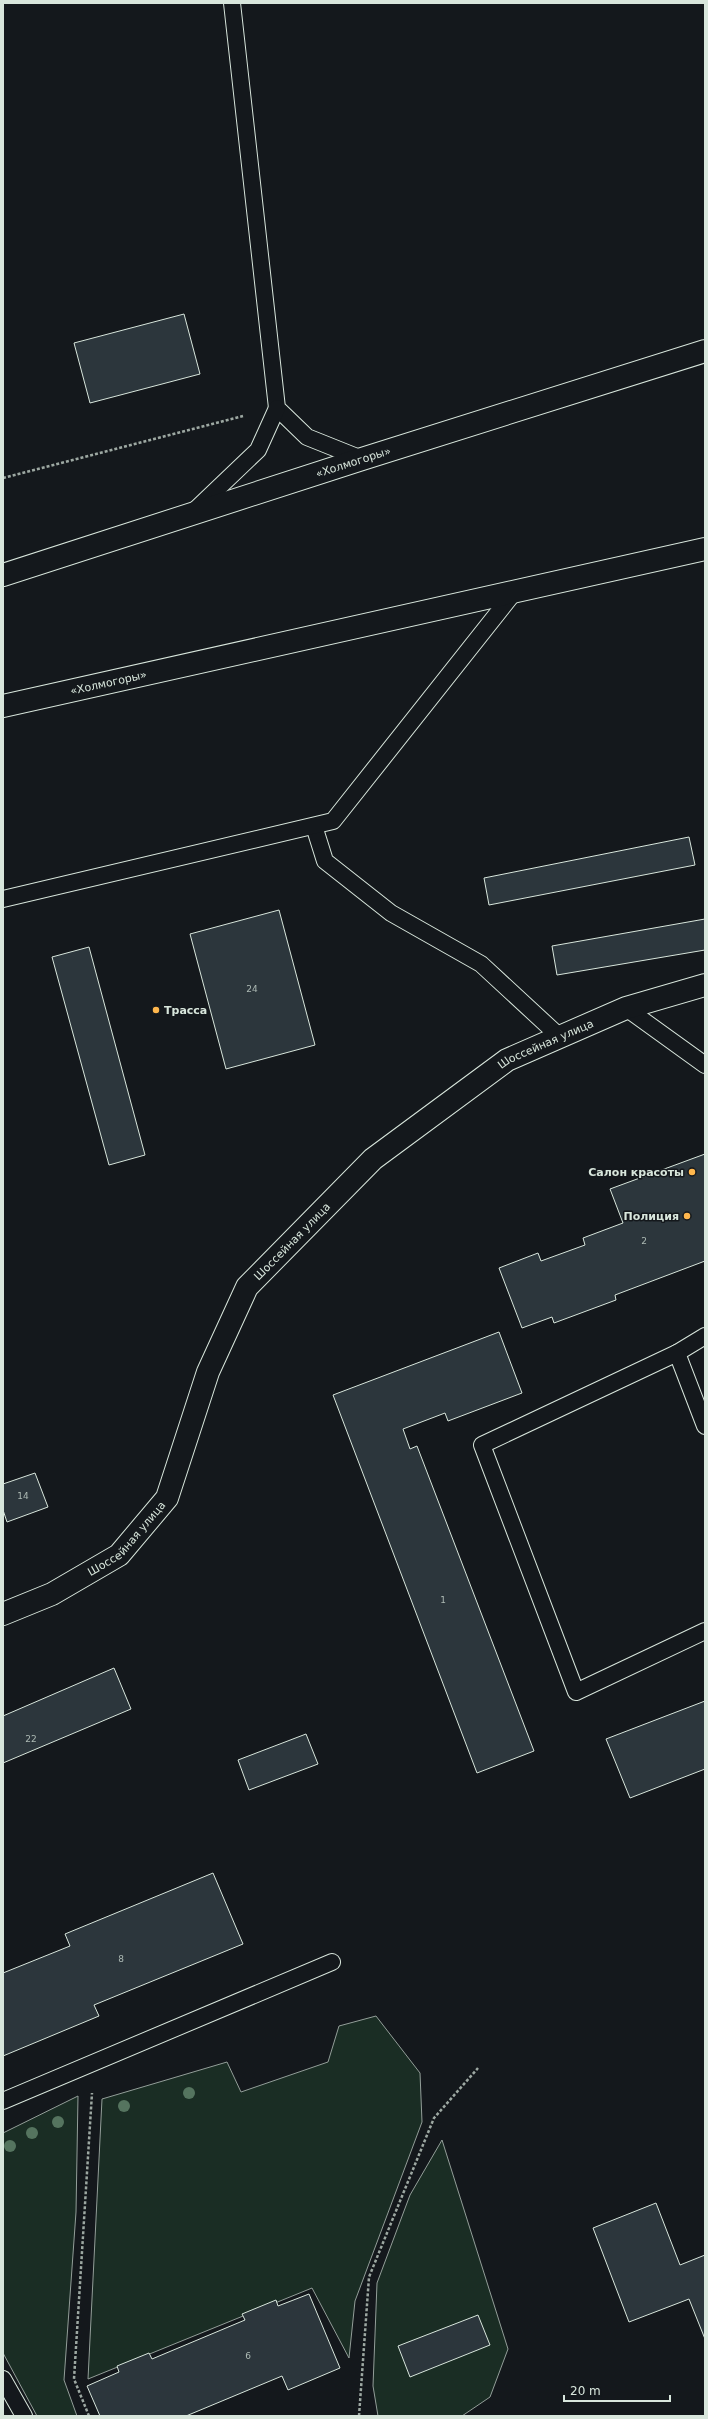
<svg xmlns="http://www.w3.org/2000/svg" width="708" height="2419" viewBox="0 0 708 2419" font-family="'DejaVu Sans',sans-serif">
	<rect width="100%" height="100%" fill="#14181c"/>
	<g fill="#1a2d24" stroke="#939e99">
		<polygon points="376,2016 420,2073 422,2122 355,2301 349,2358 312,2288 88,2379 102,2099 227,2062 241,2092 328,2062 339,2026"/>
		<polygon points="78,2096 76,2212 64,2380 77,2416 37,2416 3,2353 3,2133"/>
		<polygon points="442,2140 508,2349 490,2397 462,2416 378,2416 373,2386 377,2283 410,2195"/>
	</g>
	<g fill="#2c363c" stroke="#d8e6dc">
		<polygon points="184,314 200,374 90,403 74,343"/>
		<polygon points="689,837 695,865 489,905 484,878"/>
		<polygon points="279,910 315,1045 226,1069 190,934"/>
		<polygon points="705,919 705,950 557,975 552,946"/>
		<polygon points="89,947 145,1155 109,1165 52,957"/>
		<polygon points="705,1154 705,1261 615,1295 616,1300 554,1323 552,1317 522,1328 499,1268 538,1253 541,1261 585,1245 583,1238 623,1223 610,1189"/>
		<polygon points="499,1332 522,1393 448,1421 445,1413 403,1429 410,1449 417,1446 534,1751 477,1773 333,1395"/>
		<polygon points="35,1473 48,1507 7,1522 3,1510 3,1484"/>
		<polygon points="114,1668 131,1709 3,1763 3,1716"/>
		<polygon points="705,1701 705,1769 630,1798 606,1739"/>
		<polygon points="306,1734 318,1764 249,1790 238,1760"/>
		<polygon points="213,1873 243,1944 94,2005 99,2016 3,2056 3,1973 70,1946 65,1934"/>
		<polygon points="656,2203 680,2265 705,2255 705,2339 689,2299 629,2322 593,2228"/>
		<polygon points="309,2294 340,2368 288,2390 282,2376 186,2416 100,2416 87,2386 119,2372 117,2366 149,2353 152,2359 245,2320 242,2314 276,2300 278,2306"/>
		<polygon points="478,2315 490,2345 410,2377 398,2346"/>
	</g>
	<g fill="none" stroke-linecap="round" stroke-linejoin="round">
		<g stroke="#d8e6dc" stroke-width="18">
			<g id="service">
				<polyline points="232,3 277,408 307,437 362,459"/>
				<polyline points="193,512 258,450 277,408"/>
				<polyline points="314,826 325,861 391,913 481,964 560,1037"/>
				<polyline points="3,899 333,821 516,590"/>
				<polyline points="626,1008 705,1065"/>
				<polyline points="677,1353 705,1336"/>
				<polyline points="705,1426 677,1353 482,1445 576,1692 705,1631"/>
				<polyline points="3,2101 332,1962"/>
				<polyline points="3,2379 24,2416"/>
			</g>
		</g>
		<g stroke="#d8e6dc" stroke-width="24">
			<g id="minor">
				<path id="s1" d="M3,1614l49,-20 67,-39 48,-57 41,-126 39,-85 126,-128 134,-99 119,-52 79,-23"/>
			</g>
		</g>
		<g stroke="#d8e6dc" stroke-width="24">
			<g id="trunk">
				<path id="s2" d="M3,575l359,-116 343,-108"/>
				<path id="s3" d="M3,706l702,-157"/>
			</g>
		</g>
		<g stroke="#9da8a2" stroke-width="2.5" stroke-dasharray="3 2" stroke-linecap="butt">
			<polyline points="3,478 243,416"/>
			<polyline points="89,2416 74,2379 92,2093"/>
			<polyline points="359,2416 369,2277 434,2118 478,2068"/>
		</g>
		<use href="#service" stroke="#14181c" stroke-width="16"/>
		<use href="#minor" stroke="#14181c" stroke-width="22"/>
		<use href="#trunk" stroke="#14181c" stroke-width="22"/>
	</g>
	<g fill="#55745f">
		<circle cx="189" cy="2093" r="6"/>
		<circle cx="124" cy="2106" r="6"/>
		<circle cx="58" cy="2122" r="6"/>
		<circle cx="32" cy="2133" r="6"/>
		<circle cx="10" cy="2146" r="6"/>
	</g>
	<g fill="#ffb74d" stroke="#14181c" stroke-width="1.5">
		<circle cx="156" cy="1010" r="4"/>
		<circle cx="692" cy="1172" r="4"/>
		<circle cx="687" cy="1216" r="4"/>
	</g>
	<g text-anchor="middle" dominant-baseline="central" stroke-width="3" stroke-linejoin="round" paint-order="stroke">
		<g font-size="9" fill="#adbab4">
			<text x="252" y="989">24</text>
			<text x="644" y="1241">2</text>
			<text x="23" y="1496">14</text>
			<text x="443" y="1600">1</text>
			<text x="31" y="1739">22</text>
			<text x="121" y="1959">8</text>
			<text x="248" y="2356">6</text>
		</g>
		<g font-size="11" fill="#d8e6dc" stroke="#14181c">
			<text stroke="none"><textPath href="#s2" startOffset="368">«Холмогоры»</textPath></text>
			<text stroke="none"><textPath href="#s3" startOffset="108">«Холмогоры»</textPath></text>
			<text stroke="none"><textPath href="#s1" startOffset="819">Шоссейная улица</textPath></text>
			<text stroke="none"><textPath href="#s1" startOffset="495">Шоссейная улица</textPath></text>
			<text stroke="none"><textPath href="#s1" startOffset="147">Шоссейная улица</textPath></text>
		</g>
		<g font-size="11" font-weight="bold" fill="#d8e6dc" stroke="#14181c" text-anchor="end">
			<text x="164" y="1010" text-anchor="start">Трасса</text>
			<text x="684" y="1172">Салон красоты</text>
			<text x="679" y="1216">Полиция</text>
		</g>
	</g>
	<rect width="708" height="2419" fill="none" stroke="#d8e6dc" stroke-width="8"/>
	<path d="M564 2395v6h106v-6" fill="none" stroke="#d8e6dc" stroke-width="2"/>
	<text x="570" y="2395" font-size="12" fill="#d8e6dc" stroke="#14181c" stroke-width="3" paint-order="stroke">20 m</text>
</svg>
